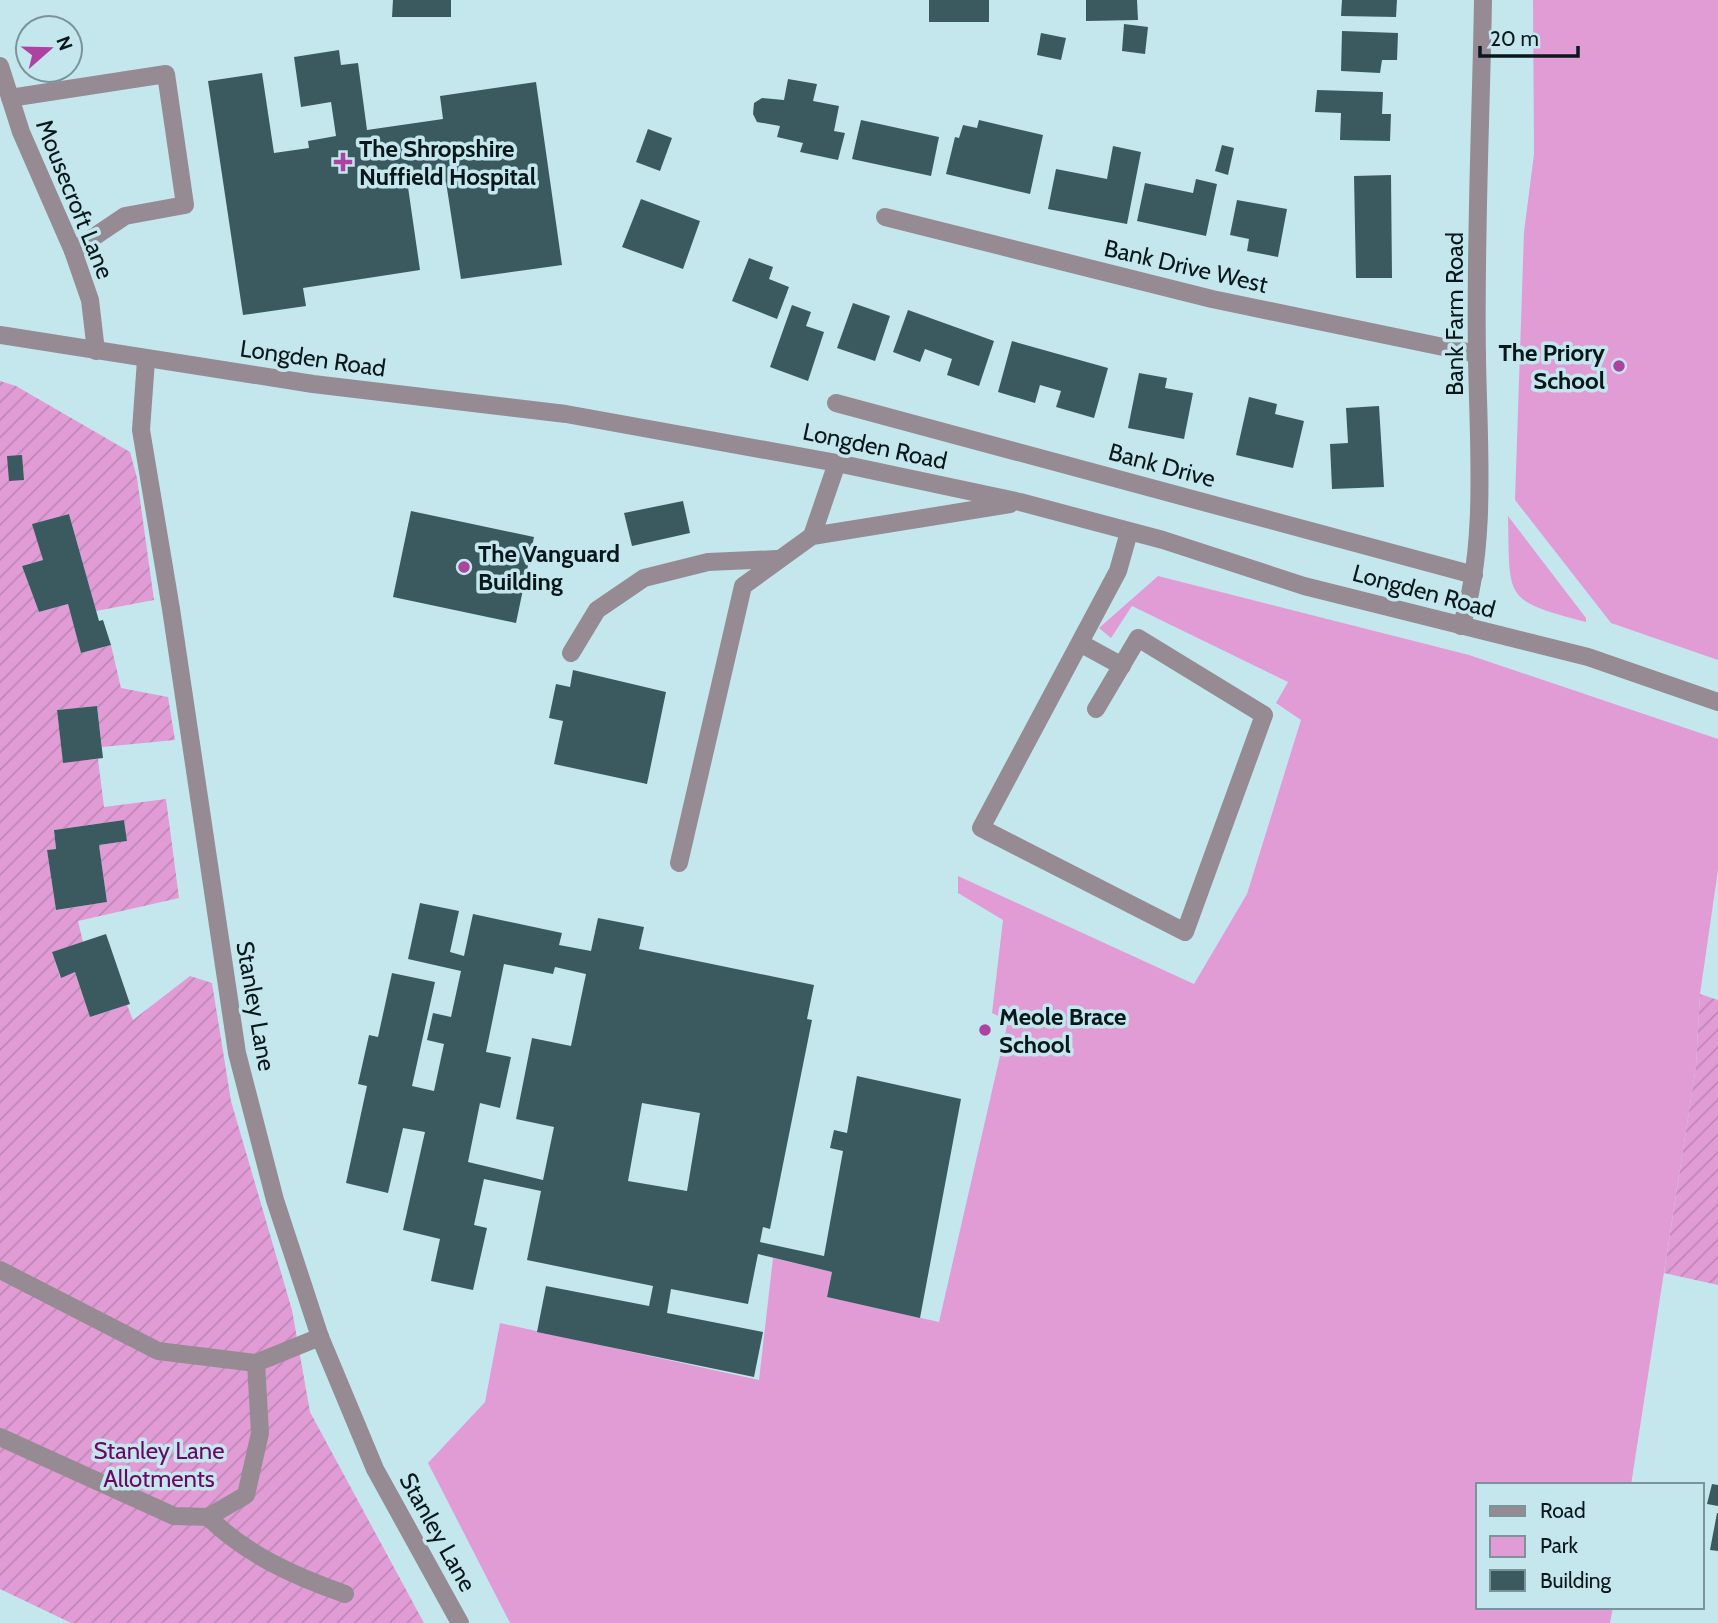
<svg xmlns="http://www.w3.org/2000/svg" width="1718" height="1623" viewBox="0 0 1718 1623" font-family="Cabin,sans-serif">
	<defs>
		<pattern id="garden-furrows" width="10" height="10" patternUnits="userSpaceOnUse" patternTransform="scale(1.75)"><rect width="10" height="10" fill="#e19cd6"/><path d="M-1 1l2-2M0 10L10 0M9 11l2-2" fill="none" stroke="#c086b7"/></pattern>
	</defs>
	<rect width="100%" height="100%" fill="#c4e7ee"/>
	<g fill="#e19cd6">
		<polygon points="1533,0 1718,0 1718,660 1611,623 1515,500 1524,232 1534,154"/>
		<path d="M1508,516l78,102v4c-84,-22 -76,-23 -78,-106z"/>
		<polygon points="1158,576 1469,655 1718,739 1718,870 1700,994 1696,1066 1631,1485 1478,1485 1478,1607 1613,1607 1610,1623 510,1623 428,1463 485,1402 500,1323 759,1380 773,1258 832,1272 827,1297 939,1322 1008,1021 992,1013 1003,920 958,893 958,876 1194,984 1247,894 1301,720 1276,703 1288,682 1132,606 1111,638 1099,628"/>
	</g>
	<g fill="url(#garden-furrows)" fill-rule="evenodd">
		<path d="M0,381l16,5 114,66 7,26 17,122 -58,11 -27,-97 -36,10 10,36 -21,6 17,46 29,-8 13,49 30,-8 10,43 47,9 7,43 -73,7 -5,-41 -40,4 6,52 35,-3 6,48 62,-8 13,99 -101,23 5,21 -31,10 8,25 15,-5 15,45 37,-12 6,15 57,-44 22,7 19,118 61,209 18,102 114,211h-353l-71,-34zM124,820l3,21 -28,4 8,57 -51,8 -9,-60 9,-1 -2,-19z"/>
		<polygon points="1700,994 1718,1000 1718,1285 1664,1273 1696,1066"/>
	</g>
	<g fill="#3a5a5f" fill-rule="evenodd">
		<polygon points="393,0 451,0 451,17 392,17"/>
		<rect x="929" y="0" width="60" height="22"/>
		<polygon points="1086,0 1137,0 1138,20 1086,21"/>
		<polygon points="1342,0 1397,0 1396,17 1341,16"/>
		<polygon points="1124,24 1148,27 1145,54 1122,51"/>
		<polygon points="1342,31 1398,33 1397,60 1382,60 1380,73 1341,71"/>
		<polygon points="1041,33 1066,38 1061,60 1037,55"/>
		<polygon points="339,50 341,65 358,63 367,130 443,119 440,96 536,82 562,265 461,279 446,182 408,187 420,270 303,288 306,306 243,315 208,81 262,73 274,153 309,148 308,141 336,136 331,102 301,107 294,57"/>
		<polygon points="788,79 817,84 813,101 839,106 834,131 845,133 838,160 800,152 803,143 777,137 780,126 757,122 753,114 754,103 762,98 784,100"/>
		<polygon points="1317,90 1383,92 1382,114 1391,114 1390,141 1340,140 1341,113 1315,112"/>
		<polygon points="861,120 939,137 931,176 852,159"/>
		<polygon points="979,120 1043,135 1030,194 946,174 955,137 959,138 963,125 977,128"/>
		<polygon points="648,129 672,138 660,171 636,162"/>
		<polygon points="1222,145 1234,148 1228,175 1215,171"/>
		<polygon points="1113,146 1141,152 1127,224 1048,209 1056,169 1107,179"/>
		<polygon points="1391,175 1392,278 1356,278 1354,176"/>
		<polygon points="1196,179 1217,184 1206,236 1137,221 1145,183 1193,193"/>
		<polygon points="641,199 700,221 683,269 622,247"/>
		<polygon points="1237,200 1287,209 1278,257 1247,251 1249,239 1230,235"/>
		<polygon points="749,258 773,267 769,279 789,287 777,319 732,301"/>
		<polygon points="853,303 890,316 875,361 837,348"/>
		<polygon points="792,305 811,312 806,326 824,332 808,381 770,367"/>
		<polygon points="908,310 994,341 979,386 947,375 952,359 925,349 920,362 893,352"/>
		<polygon points="1012,341 1108,368 1094,418 1056,407 1061,391 1040,385 1035,403 998,392"/>
		<polygon points="1139,373 1167,378 1165,388 1193,393 1184,439 1128,428"/>
		<polygon points="1249,397 1277,404 1275,414 1304,421 1293,468 1236,455"/>
		<polygon points="1379,406 1384,487 1332,489 1330,444 1348,443 1346,408"/>
		<polygon points="22,455 24,480 9,481 7,456"/>
		<polygon points="683,501 690,533 632,546 624,513"/>
		<polygon points="411,511 534,537 516,623 393,597"/>
		<polygon points="69,514 99,621 103,620 111,645 81,653 68,604 39,612 22,566 43,560 32,524"/>
		<polygon points="573,670 666,692 647,784 554,764 563,721 549,718 556,684 570,687"/>
		<polygon points="97,706 103,758 63,763 57,710"/>
		<polygon points="124,820 127,841 99,845 107,902 56,910 47,850 56,849 54,830"/>
		<path d="M420,903l39,8 -9,41 14,4 9,-42 89,19 -3,12 32,6 7,-33 46,9 -5,22 175,36 -7,34 5,1 -42,209 -7,-2 -3,15 64,14 19,-105 -13,-3 4,-18 13,3 10,-57 104,23 -41,219 -93,-21 5,-25 -74,-18 -10,50 -77,-15 -4,24 96,19 -9,45 -217,-45 9,-46 103,20 4,-20 -126,-26 14,-69 -57,-12 -10,46 13,3 -14,62 -42,-9 9,-42 -37,-9 22,-98 -22,-4 -15,65 -42,-10 21,-97 -9,-2 11,-49 9,2 14,-64 43,9 -23,104 22,5 10,-47 -17,-4 6,-27 18,4 10,-46 -53,-12zM504,964l49,10 2,-7 31,7 -15,72 -39,-8 -16,81 38,8 -11,53 -75,-18 12,-59 20,5 11,-51 -25,-5zM642,1103l58,10 -13,78 -59,-10z"/>
		<polygon points="106,934 130,1004 90,1017 75,972 61,978 52,952"/>
		<polygon points="1712,1484 1718,1485 1718,1506 1707,1504"/>
		<polygon points="1717,1513 1718,1513 1718,1551 1710,1550"/>
	</g>
	<g fill="none" stroke-linecap="round" stroke-linejoin="round">
		<g stroke="#968b93" stroke-width="18">
			<polyline points="0,66 21,132 73,251 90,300 96,351"/>
			<polyline points="10,98 166,74 185,205 125,216 73,251"/>
			<polyline points="885,217 1212,299 1477,354"/>
			<polyline points="0,335 313,384 566,414 837,463 1020,502 1163,540 1304,586 1588,657 1718,702"/>
			<polyline points="146,360 141,430 171,609 237,1053 275,1200 320,1337 375,1469 460,1623"/>
			<polyline points="836,403 1474,575"/>
			<polyline points="812,536 837,463"/>
			<path d="M1461,626c27,-76 17,-188 16,-269 -2,-119 4,-238 6,-357"/>
			<polyline points="1080,643 1122,666"/>
			<polyline points="571,653 597,610 644,578 708,562 777,559"/>
			<polyline points="1096,709 1138,638 1264,715 1185,932 981,828 1118,571 1129,532"/>
			<polyline points="679,863 743,586 812,536 1010,504"/>
			<polyline points="0,1270 158,1351 256,1363"/>
			<polyline points="0,1437 174,1516 208,1517 246,1495 260,1433 256,1363 320,1337"/>
			<path d="M208,1517c39,38 86,59 137,77"/>
		</g>
	</g>
	<g fill="#ae42a1" stroke="#c4e7ee" stroke-width="2.5">
		<path d="M339.5 151.5h7v7h7v7h-7v7h-7v-7h-7v-7h7z"/>
		<circle cx="1619" cy="366" r="7"/>
		<circle cx="464" cy="567" r="7"/>
		<circle cx="985" cy="1030" r="7"/>
	</g>
	<g text-anchor="middle" dominant-baseline="central" stroke-width="7" stroke-linejoin="round" paint-order="stroke">
		<g font-size="24" font-weight="bold" fill="#0b181b" stroke="#c4e7ee" text-anchor="start">
			<text x="359" y="148">The Shropshire<tspan x="359" dy="28">Nuffield Hospital</tspan></text>
			<text x="1605" y="352" text-anchor="end">The Priory<tspan x="1605" dy="28">School</tspan></text>
			<text x="478" y="553">The Vanguard<tspan x="478" dy="28">Building</tspan></text>
			<text x="999" y="1016">Meole Brace<tspan x="999" dy="28">School</tspan></text>
		</g>
		<g font-size="24" fill="#0b181b" stroke="#c4e7ee">
			<text transform="translate(75 199) rotate(68)">Mousecroft Lane</text>
			<text transform="translate(1186 266) rotate(13)">Bank Drive West</text>
			<text transform="translate(1454 314) rotate(-90)">Bank Farm Road</text>
			<text transform="translate(313 358) rotate(8)">Longden Road</text>
			<text transform="translate(875 446) rotate(12)">Longden Road</text>
			<text transform="translate(1162 465) rotate(15)">Bank Drive</text>
			<text transform="translate(1424 591) rotate(15)">Longden Road</text>
			<text transform="translate(256 1006) rotate(80)">Stanley Lane</text>
			<text transform="translate(438 1532) rotate(61)">Stanley Lane</text>
		</g>
		<g font-size="24" fill="#6b0763" stroke="#c4e7ee">
			<text x="159" y="1450">Stanley Lane<tspan x="159" dy="28">Allotments</tspan></text>
		</g>
	</g>
	<rect x="1476" y="1483" width="228" height="126" fill="#c4e7ee" stroke="#7a949a" stroke-width="2"/>
	<rect x="1490" y="1506" width="35" height="10" fill="#968b93" stroke="#7a949a" stroke-width="2"/>
	<text x="1540" y="1518" font-size="21" fill="#0b181b">Road</text>
	<rect x="1490" y="1536" width="35" height="21" fill="#e19cd6" stroke="#7a949a" stroke-width="2"/>
	<text x="1540" y="1553" font-size="21" fill="#0b181b">Park</text>
	<rect x="1490" y="1570" width="35" height="21" fill="#3a5a5f" stroke="#7a949a" stroke-width="2"/>
	<text x="1540" y="1588" font-size="21" fill="#0b181b">Building</text>
	<g transform="translate(49 49) rotate(70)"><circle r="33" fill="#c4e7ee" stroke="#7a949a" stroke-width="2"/>
	<path d="M0-5L12 26L0 18L-12 26Z" fill="#ae42a1"/>
	<text y="-10" font-size="19" font-weight="bold" text-anchor="middle" fill="#0b181b">N</text>
	</g>
	<path d="M1480 46v10h98v-10" fill="none" stroke="#0b181b" stroke-width="3.5"/>
	<text x="1490" y="46" font-size="21" fill="#0b181b" stroke="#c4e7ee" stroke-width="5" paint-order="stroke">20 m</text>
</svg>
